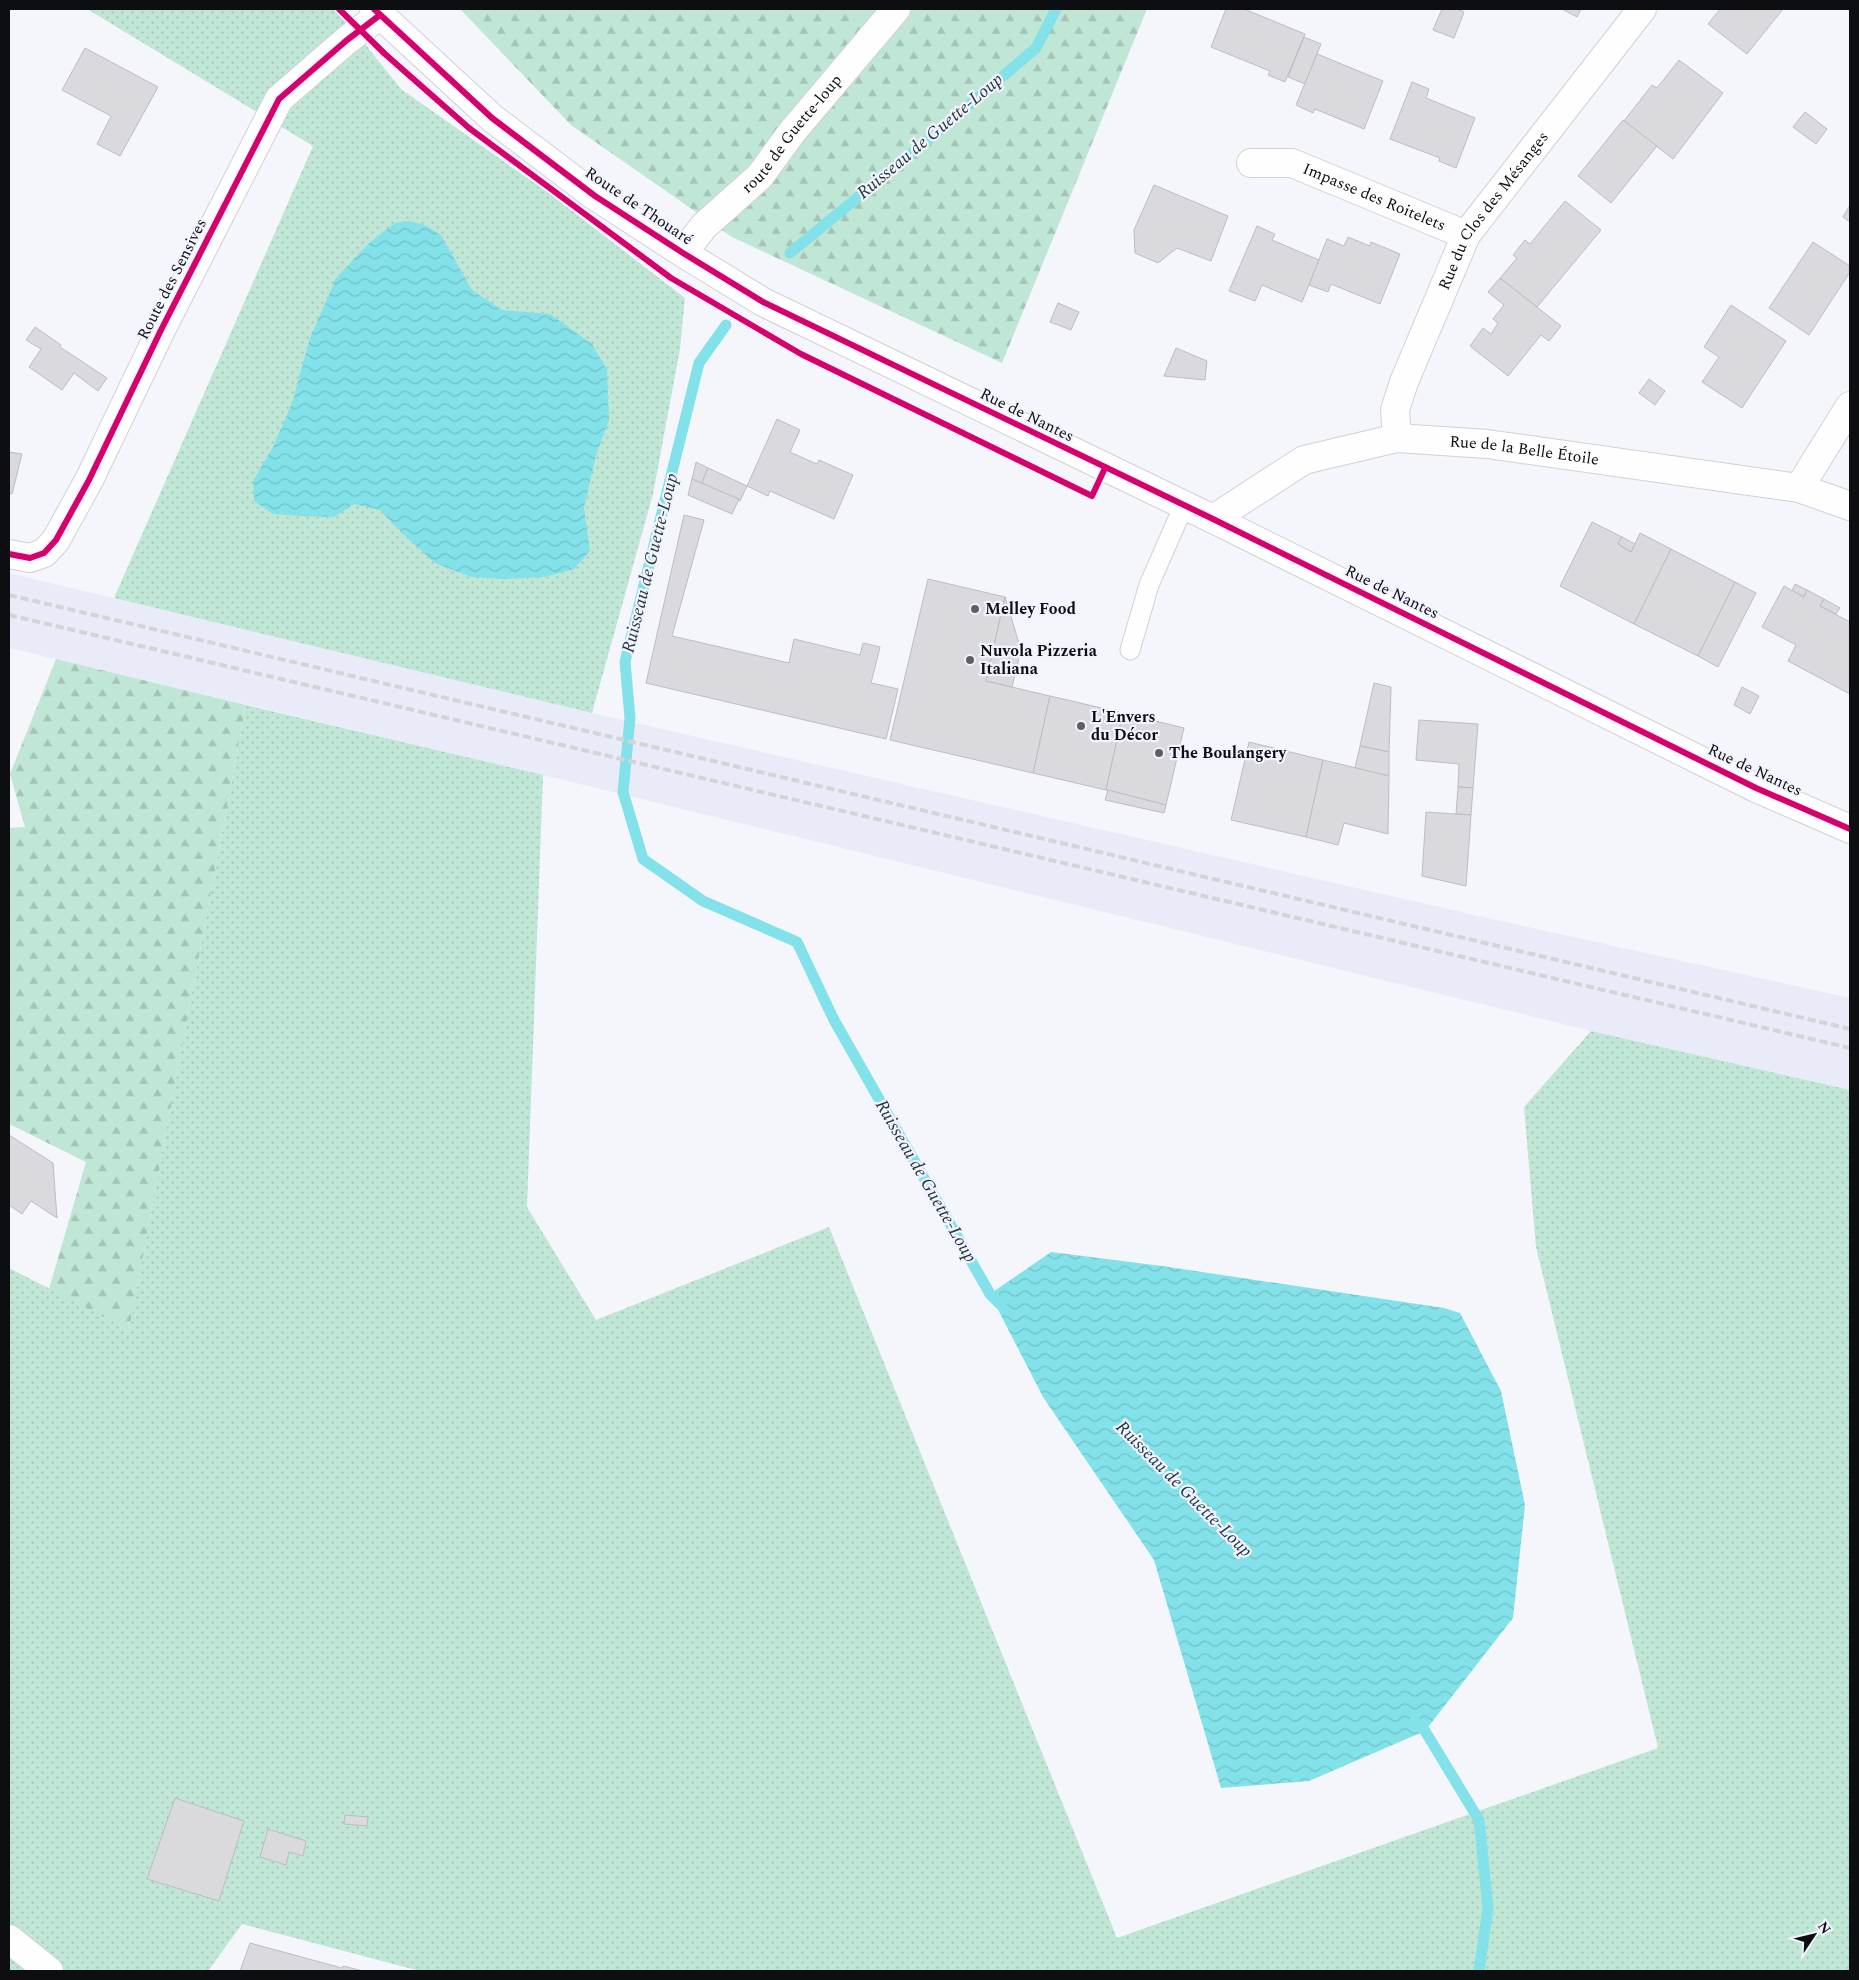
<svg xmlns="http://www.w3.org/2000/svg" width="1859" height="1980" viewBox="0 0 1859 1980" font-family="Spectral,serif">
	<defs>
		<pattern id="grass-dots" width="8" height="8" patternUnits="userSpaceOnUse" patternTransform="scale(1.25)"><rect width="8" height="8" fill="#c0e6d5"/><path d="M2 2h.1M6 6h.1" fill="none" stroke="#a4c4b6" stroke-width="1.8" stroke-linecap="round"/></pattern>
		<pattern id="forest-firs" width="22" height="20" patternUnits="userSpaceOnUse" patternTransform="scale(1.25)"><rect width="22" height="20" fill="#c0e6d5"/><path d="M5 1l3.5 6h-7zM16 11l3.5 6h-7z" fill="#a4c4b6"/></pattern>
		<pattern id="water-waves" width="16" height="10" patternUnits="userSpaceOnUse" patternTransform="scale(1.25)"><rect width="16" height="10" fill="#83e2e9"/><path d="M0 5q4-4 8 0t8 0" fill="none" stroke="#70c1c7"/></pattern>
	</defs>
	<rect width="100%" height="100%" fill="#f5f6fc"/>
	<polygon fill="#eaebf8" points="9,573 592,713 1501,921 1850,998 1850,1090 1591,1031 543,775 9,648"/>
	<g fill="url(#grass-dots)">
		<polygon points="87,9 337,9 401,89 550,194 685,298 680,349 653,494 592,713 114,598 313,146"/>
		<polygon points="246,705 543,775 527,1207 596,1320 829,1227 1117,1938 1658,1748 1536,1247 1524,1107 1591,1031 1850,1090 1850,1971 420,1971 242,1924 208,1971 9,1971 9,1268 129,1329"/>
	</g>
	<g fill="url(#forest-firs)">
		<polygon points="462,9 1147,9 1002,363 732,237 571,125 461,10"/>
		<polygon points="56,659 246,705 129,1330 49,1289 86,1162 9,1124 9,828 25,827 10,774"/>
	</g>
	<g fill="url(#water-waves)">
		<polygon points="408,221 423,224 441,235 472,290 502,310 550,314 592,344 607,370 609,420 596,455 584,508 590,551 574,569 545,577 502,579 471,577 435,563 403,534 380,510 354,504 334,517 301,516 273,514 254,501 253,481 273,447 292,403 310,338 336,278 369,243 395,223"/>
		<polygon points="1051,1252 1162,1266 1444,1308 1460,1313 1501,1391 1525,1505 1513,1618 1425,1731 1309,1781 1221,1788 1154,1560 1043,1397 990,1294"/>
	</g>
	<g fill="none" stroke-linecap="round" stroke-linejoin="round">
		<g stroke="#83e2e9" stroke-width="11">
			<polyline points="790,253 940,130 1036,48 1056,9"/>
			<polyline points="726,325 699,363 625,662 630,718 623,792 643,859 703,901 797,942 834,1020 990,1294 1001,1305"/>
			<polyline points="1415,1721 1425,1731 1479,1820 1488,1908 1479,1971"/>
		</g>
	</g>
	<g fill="#d9d9de" stroke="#bcbcc1">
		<polygon points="1226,9 1244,9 1305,34 1285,82 1268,75 1270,71 1211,47"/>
		<polygon points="1442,9 1457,9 1464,12 1454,38 1433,30"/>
		<polygon points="1562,9 1581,9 1577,17"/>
		<polygon points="1720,9 1783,9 1747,54 1708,24"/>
		<polygon points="1304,37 1321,44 1305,84 1288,77"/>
		<polygon points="85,48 158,87 120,156 97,144 111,116 62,90"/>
		<polygon points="1317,54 1383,81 1364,129 1315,109 1313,113 1296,105"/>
		<polygon points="1679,60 1723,93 1673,159 1624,121 1652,85 1657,88"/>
		<polygon points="1412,82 1429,89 1426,98 1475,118 1456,168 1439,161 1440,158 1390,139"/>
		<polygon points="1805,112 1827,129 1816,144 1793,127"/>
		<polygon points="1623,120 1657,146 1611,203 1578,176"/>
		<polygon points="1154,185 1228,216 1211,261 1177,248 1158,263 1135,253 1134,230"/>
		<polygon points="1565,201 1601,230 1537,307 1500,278 1517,258 1513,255 1525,240 1530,244"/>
		<polygon points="1850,205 1850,222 1843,217"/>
		<polygon points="1257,226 1275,234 1272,240 1319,260 1302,302 1262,285 1255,301 1229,291"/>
		<polygon points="1348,237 1370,246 1371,242 1400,254 1380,304 1331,284 1328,292 1309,285 1327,239 1344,246"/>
		<polygon points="1813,242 1850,266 1850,272 1809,335 1769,308"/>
		<polygon points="1500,278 1561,326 1549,341 1541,335 1508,376 1470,346 1483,328 1491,334 1498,323 1493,319 1504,305 1488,292"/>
		<polygon points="1058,303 1079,312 1071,330 1050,322"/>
		<polygon points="1731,305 1786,341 1742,408 1702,382 1719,357 1704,347"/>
		<polygon points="35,327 61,345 60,347 107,378 98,391 74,373 62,390 29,367 41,349 26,340"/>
		<polygon points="1176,348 1207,361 1205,380 1164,376"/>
		<polygon points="1649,379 1665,391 1655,405 1639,393"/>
		<polygon points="777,419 800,430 790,452 817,464 819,460 853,475 834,519 770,491 768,496 747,486"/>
		<polygon points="9,452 22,454 12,494 9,493"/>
		<polygon points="696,462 708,468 702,483 692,479"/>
		<polygon points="708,468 747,486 740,501 702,483"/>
		<polygon points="692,479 739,499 732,514 688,495"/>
		<polygon points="684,515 704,520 672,636 789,663 794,639 860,655 863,643 880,647 871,683 898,689 886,739 646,683"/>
		<polygon points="1592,522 1622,537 1618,544 1631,552 1640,533 1671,549 1634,624 1560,586"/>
		<polygon points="1622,537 1635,544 1631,552 1618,544"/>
		<polygon points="1671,549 1735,582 1698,656 1634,624"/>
		<polygon points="928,579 1005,597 986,681 1050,696 1033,773 890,740"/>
		<polygon points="1735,582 1756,593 1718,667 1698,656"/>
		<polygon points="1795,584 1807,590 1804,597 1792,591"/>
		<polygon points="1784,586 1804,597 1807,590 1824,599 1820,606 1850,622 1850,694 1788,661 1796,645 1762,627"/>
		<polygon points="1005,597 1021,650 1012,687 986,681"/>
		<polygon points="1824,599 1840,608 1836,614 1820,606"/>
		<polygon points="1374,683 1391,687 1389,752 1360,746"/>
		<polygon points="1742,687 1759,696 1750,714 1734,705"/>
		<polygon points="1050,696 1123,713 1106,790 1033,773"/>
		<polygon points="1123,713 1184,728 1166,805 1106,790"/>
		<polygon points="1419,720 1478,724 1473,788 1458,787 1459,764 1416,760"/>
		<polygon points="1249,742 1323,760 1306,837 1231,820"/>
		<polygon points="1360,746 1389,752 1389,776 1355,768"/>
		<polygon points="1323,760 1389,776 1388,834 1344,823 1338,845 1306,837"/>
		<polygon points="1458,787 1473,788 1471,815 1456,814"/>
		<polygon points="1108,790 1166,805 1164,813 1105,800"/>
		<polygon points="1426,812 1471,815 1466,886 1422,876"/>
		<polygon points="9,1135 53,1163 57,1218 31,1201 22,1214 9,1205"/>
		<polygon points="175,1798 244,1821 219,1901 147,1879"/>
		<polygon points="345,1815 368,1817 367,1826 344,1824"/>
		<polygon points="268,1829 306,1841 303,1856 289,1852 286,1865 260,1857"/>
		<polygon points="250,1943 342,1968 343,1966 363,1971 240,1971"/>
	</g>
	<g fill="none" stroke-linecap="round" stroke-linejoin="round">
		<g stroke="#d0d1d6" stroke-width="21">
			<polyline id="lane" points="1130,650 1149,585 1184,505"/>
		</g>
		<g stroke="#d0d1d6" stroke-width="30">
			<g id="street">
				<path id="s1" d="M1251,163h41l174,72"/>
				<path id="s2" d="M683,253l21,-27 56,-50 32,-44 104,-123"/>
				<path id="s3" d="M1397,438l-2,-28 9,-28 62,-147 176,-226"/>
				<polyline points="1799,488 1850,406"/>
				<path id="s4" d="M1213,519l91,-59 93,-22 90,6 312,44 51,18"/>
				<polyline points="9,554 30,558 44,553 56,540 89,480 161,330 279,99 347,40 380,15"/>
				<polyline points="9,1939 49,1971"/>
			</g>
		</g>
		<g stroke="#d0d1d6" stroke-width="30">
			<polyline id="secondary" points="374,9 492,118 595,196 683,253 763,302 1213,519 1756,788 1850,829"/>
		</g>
		<use href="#lane" stroke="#fefeff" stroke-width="19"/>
		<use href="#street" stroke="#fefeff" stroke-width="28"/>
		<use href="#secondary" stroke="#fefeff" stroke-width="28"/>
		<g stroke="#d3d4d6" stroke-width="4" stroke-dasharray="8 4" stroke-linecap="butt">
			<polyline points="9,595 1850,1029"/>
			<polyline points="9,615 1850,1048"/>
		</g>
		<g stroke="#f2f3ff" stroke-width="9">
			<g id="cycleway">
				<polyline points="339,9 385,54 469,128 671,278 801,354 1092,496 1105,468"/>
				<polyline points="374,9 492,118 595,196 683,253 763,302 1213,519 1756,788 1850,829"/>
				<polyline points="9,554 30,558 44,553 56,540 89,480 161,330 279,99 347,40 380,15"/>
			</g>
		</g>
		<use href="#cycleway" stroke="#d6006c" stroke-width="6"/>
	</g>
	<g fill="#5e5f63" stroke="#f2f3ff" stroke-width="2">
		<circle cx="975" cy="609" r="5"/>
		<circle cx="970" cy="660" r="5"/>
		<circle cx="1081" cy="726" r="5"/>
		<circle cx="1159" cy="753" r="5"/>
	</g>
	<g text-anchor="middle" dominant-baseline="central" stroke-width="4.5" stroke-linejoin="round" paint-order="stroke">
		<g font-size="16" fill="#0d0e11" stroke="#f2f3ff">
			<text stroke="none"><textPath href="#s2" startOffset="162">route de Guette-loup</textPath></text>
			<text stroke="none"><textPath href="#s1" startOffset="130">Impasse des Roitelets</textPath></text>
			<text transform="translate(639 206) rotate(34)">Route de Thouaré</text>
			<text stroke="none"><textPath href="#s3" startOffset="252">Rue du Clos des Mésanges</textPath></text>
			<text transform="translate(172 279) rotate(-63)">Route des Sensives</text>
			<text transform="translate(1027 415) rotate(26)">Rue de Nantes</text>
			<text stroke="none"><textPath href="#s4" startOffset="332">Rue de la Belle Étoile</textPath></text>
			<text transform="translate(1392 592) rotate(26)">Rue de Nantes</text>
			<text transform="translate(1755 770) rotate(25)">Rue de Nantes</text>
		</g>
		<g font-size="16" font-weight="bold" fill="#0d0e11" stroke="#f2f3ff" text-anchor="start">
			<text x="985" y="609">Melley Food</text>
			<text x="980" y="651">Nuvola Pizzeria<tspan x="980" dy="18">Italiana</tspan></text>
			<text x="1091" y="717">L'Envers<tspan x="1091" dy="18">du Décor</tspan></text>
			<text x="1169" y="753">The Boulangery</text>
		</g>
		<g font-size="18" font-style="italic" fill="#1d3536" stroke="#f2f3ff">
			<text transform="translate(930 136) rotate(-40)">Ruisseau de Guette-Loup</text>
			<text transform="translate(650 563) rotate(-76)">Ruisseau de Guette-Loup</text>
			<text transform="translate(926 1181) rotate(60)">Ruisseau de Guette-Loup</text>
			<text transform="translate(1184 1489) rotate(45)">Ruisseau de Guette-Loup</text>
		</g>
	</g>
	<rect width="1859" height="1980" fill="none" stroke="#0d0e11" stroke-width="20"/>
	<g transform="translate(1814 1935) rotate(55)" stroke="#f2f3ff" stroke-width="4" paint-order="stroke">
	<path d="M0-4L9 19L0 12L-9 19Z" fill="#0d0e11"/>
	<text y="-8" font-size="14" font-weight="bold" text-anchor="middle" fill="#0d0e11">N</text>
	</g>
</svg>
